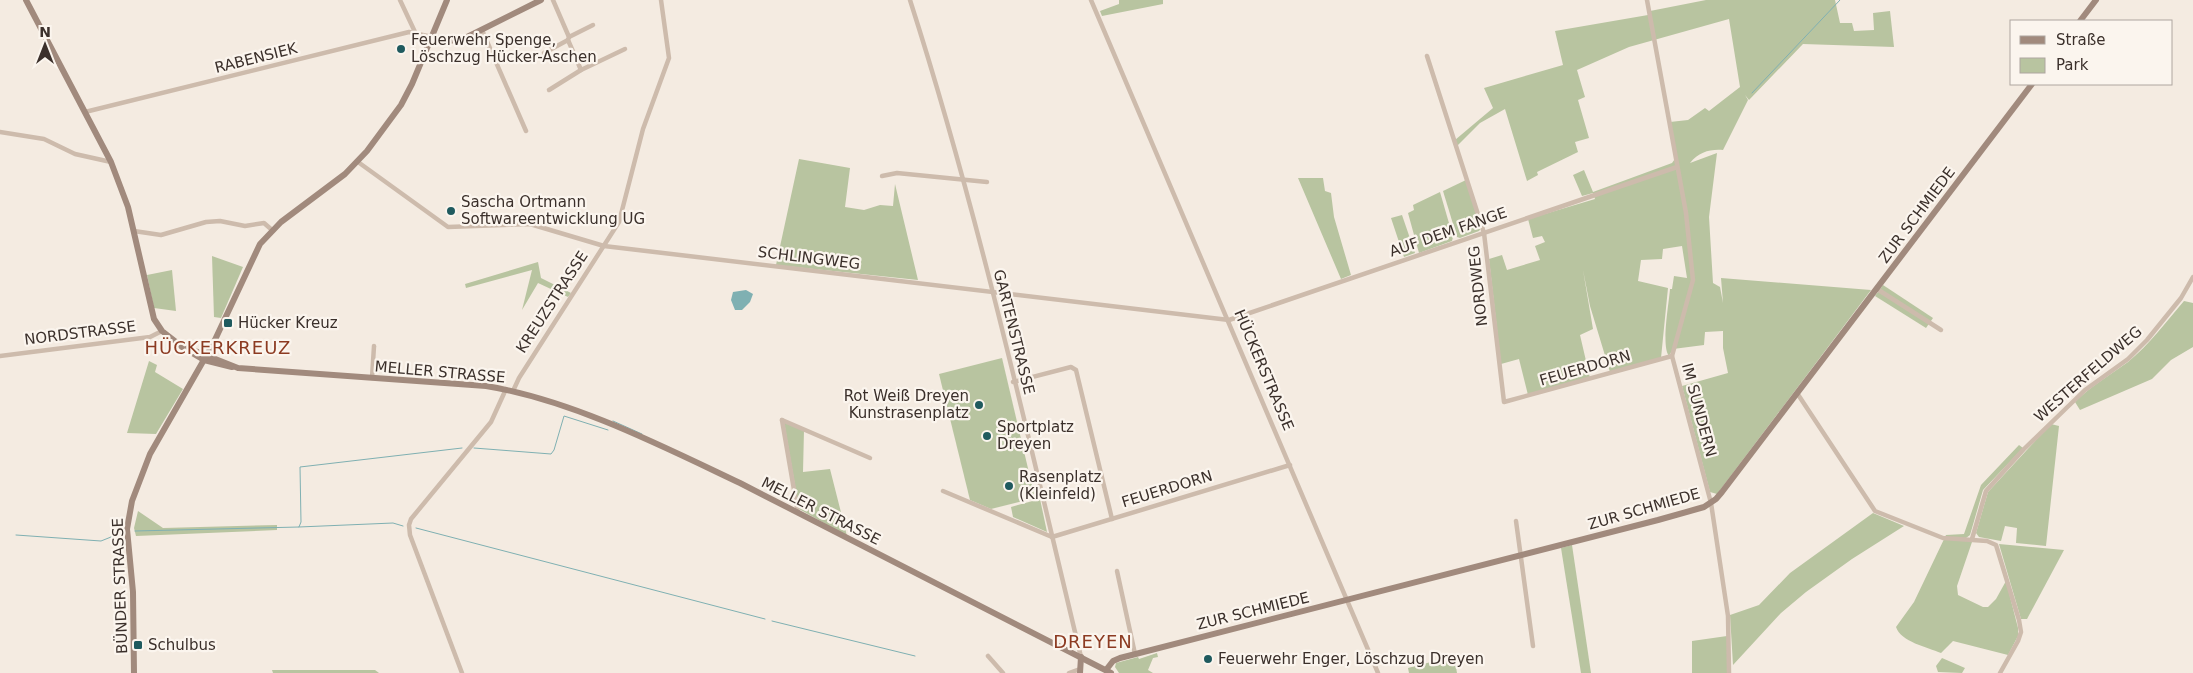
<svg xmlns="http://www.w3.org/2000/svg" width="2193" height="673" viewBox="0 0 2193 673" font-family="'DejaVu Sans',sans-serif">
	<rect width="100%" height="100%" fill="#f4ebe1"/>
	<g fill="#b8c4a0">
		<polygon points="1119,0 1163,0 1163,4 1102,16 1100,11 1119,4"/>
		<path d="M1706,0h129l5,23h12l2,8 20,-1 -1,-17 17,-2 4,36 -91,-3 -54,56 -4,-5 3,5 -25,50c-13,-1 -24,2 -33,13l27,-10 -8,64 4,66 7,4 3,16 -2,-25 150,12 -154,204 -7,-2 -28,-106 46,-13 -5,-25v-17l-18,1 -1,13 -31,4 -4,7c-8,-10 0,-53 1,-67h2l2,-13 13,2 -5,-32 -19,3 -1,10 -21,1 -3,21 30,7 -7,70 -51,14 -20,-66 -7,-36 10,59 -13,6 10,43 -62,17 -9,-36 -18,5 -12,-105 13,-4 5,15 33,-10 -5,-14 10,-4 -3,-6 -9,2 -5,-19 67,-20 -2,-6 -11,3 -9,-21 11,-5 9,22 79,-29 5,-7 -7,-34 18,-2 17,-12 4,3 31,-24 -11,-68 -100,28 -52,23 8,27 -7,3 11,38 -14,4 3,10 -41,20 1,3 -11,6 -22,-72 -25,14 -23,23 -2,-6 38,-32 -9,-20 79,-23 -8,-34 93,-16 2,-4z"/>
		<polygon points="799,159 850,168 845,207 864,210 880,205 893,206 895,184 918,280 776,265"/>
		<polygon points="1298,178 1323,178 1325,191 1331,193 1334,217 1351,275 1341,279"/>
		<polygon points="1466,180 1481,228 1479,231 1460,238 1457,237 1443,191"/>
		<polygon points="1440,192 1453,237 1452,241 1419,253 1408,213 1414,210 1413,205"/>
		<polygon points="1402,215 1415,253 1404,257 1391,218"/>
		<polygon points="212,256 243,267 221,318 214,317"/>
		<polygon points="538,262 541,278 571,293 568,297 538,283 522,310 532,270 466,288 465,284"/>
		<polygon points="172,270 176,311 154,308 147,275"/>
		<polygon points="1883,285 1933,318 1926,328 1875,296"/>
		<path d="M2184,301l9,2v44l-22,13 -19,19 -72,31 -5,-8c16,-16 35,-27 53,-40 21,-17 38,-40 56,-61z"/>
		<polygon points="1002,358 1035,498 991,509 970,500 939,374"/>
		<polygon points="149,361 157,365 155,372 183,389 156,434 127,433"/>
		<polygon points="784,422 804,430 803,472 830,469 847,536 799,509"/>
		<polygon points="2051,424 2059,426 2046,546 2016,543 2017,528 2005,526 2001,541 1979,537 1976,533 1988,492"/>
		<path d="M2019,445l4,3 -40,42 -13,45 -4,3 6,4 -15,44 1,9 25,12h5l8,-8 10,-18 12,47v8l-10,19 -55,-14 -12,12c-14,-6 -40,-11 -45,-26l18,-25 32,-67 18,-1 17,-49z"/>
		<polygon points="1040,499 1047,532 1013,517 1011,507"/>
		<polygon points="138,511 163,528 277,525 277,530 136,536 134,528"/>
		<polygon points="1873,513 1904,526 1852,559 1806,592 1781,613 1733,665 1730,615 1759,605 1790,573"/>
		<polygon points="1999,544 2064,550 2027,619 2021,619"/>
		<polygon points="1572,545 1591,673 1581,673 1561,548"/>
		<polygon points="1727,636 1728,673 1692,673 1692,641"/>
		<polygon points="1157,653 1158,657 1153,658 1148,670 1153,673 1119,673 1115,667 1116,663 1138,657 1139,659"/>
		<polygon points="1454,656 1457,673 1409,673 1408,668"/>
		<polygon points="1942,658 1965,668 1962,673 1938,672 1936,666"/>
		<polygon points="272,670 375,670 379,673 273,673"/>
	</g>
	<polygon fill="#7fb0b2" points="746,290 753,294 750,302 742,310 735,310 731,300 733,292"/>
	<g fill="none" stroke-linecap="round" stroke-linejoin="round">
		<g stroke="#7fb0b2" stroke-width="1">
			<polyline points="1752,93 1840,0"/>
			<polyline points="613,421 642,434"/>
			<polyline points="474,448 551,454 554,450 564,416 608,430"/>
			<polyline points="299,527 393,523 403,526"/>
			<polyline points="416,528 765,619"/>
			<polyline points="135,531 299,527 301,522 300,467 462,448"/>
			<polyline points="16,535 101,541 121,533"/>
			<polyline points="772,621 915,656"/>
		</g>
		<g stroke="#cdbbac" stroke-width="4.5">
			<polyline points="400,0 415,32"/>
			<polyline points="553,0 569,37 568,40 581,70"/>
			<path d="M910,0c69,215 118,437 171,657"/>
			<polyline points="1091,0 1378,673"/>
			<polyline points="1647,0 1686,213 1693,280 1672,356 1711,503 1728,616 1729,673"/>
			<polyline points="482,30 526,131"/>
			<polyline points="569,37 593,25"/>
			<polyline points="544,53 568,40"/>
			<polyline points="1427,56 1484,233 1504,402 1672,356"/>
			<polyline points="549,90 581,70 625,49"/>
			<polyline points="85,112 409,32 432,37"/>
			<polyline points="0,132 44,139 75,154 111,162"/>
			<polyline points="358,162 448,227 530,224 604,246 1229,320 1677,167"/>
			<polyline points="882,176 897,173 987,182"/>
			<polyline points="134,231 161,235 206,222 220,221 245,226 264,223 272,230"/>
			<polyline points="1877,289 1941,330"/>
			<polyline points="0,356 150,337 162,331"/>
			<polyline points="372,378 374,346"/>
			<polyline points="1013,382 1071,367 1076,370 1112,519"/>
			<polyline points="513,391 519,378 619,222 643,129 669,58 661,0"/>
			<polyline points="1797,393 1875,511 1943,538 1987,541 1996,545 2019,620 2021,632 2018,641 2000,673"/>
			<polyline points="782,420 870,458"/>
			<polyline points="782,420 798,513"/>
			<polyline points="943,491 1052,537"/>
			<polyline points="1516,521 1533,646"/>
			<polyline points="1052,537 1290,465"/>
			<polyline points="1972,539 1986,491 2024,449 2085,390 2128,359 2147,340 2181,298 2193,277"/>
			<polyline points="1117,571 1135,654"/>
			<polyline points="988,656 1003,673"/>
			<polyline points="462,673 410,535 409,525 411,519 491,422 506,389"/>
			<polyline points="1069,673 1080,669"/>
		</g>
		<g stroke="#a18a7d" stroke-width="6">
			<path d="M26,0l85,162 17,45 26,112 8,12 18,14 58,23 248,18c86,14 176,60 254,97l371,190"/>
			<polyline points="2080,21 2096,0"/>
			<polyline points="432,37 449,41 465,38 541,0"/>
			<polyline points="182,347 204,360 232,367"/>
			<polyline points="1106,670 1113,661 1120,658 1658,520 1704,507 1716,499 1722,492 2032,84"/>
			<polyline points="134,673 133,592 127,529 132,501 150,454 213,344 260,244 281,222 345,174 367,151 401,105 412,84 447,0"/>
			<polyline points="1080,673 1081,657"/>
		</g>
	</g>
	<g fill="#1f5a5e" stroke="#fbf5ee" stroke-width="2">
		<circle cx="401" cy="49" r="5"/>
		<circle cx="451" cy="211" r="5"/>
		<rect x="223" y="318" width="10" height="10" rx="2.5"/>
		<circle cx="979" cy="405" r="5"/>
		<circle cx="987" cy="436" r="5"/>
		<circle cx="1009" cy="486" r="5"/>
		<rect x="133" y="640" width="10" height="10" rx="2.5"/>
		<circle cx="1208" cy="659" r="5"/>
	</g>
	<g text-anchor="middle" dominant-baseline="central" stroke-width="4.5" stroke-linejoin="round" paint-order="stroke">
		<g font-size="15" fill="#3b302b" stroke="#fbf5ee" text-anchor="start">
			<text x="411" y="40">Feuerwehr Spenge,<tspan x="411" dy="17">Löschzug Hücker-Aschen</tspan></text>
			<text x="461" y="202">Sascha Ortmann<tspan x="461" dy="17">Softwareentwicklung UG</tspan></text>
			<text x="238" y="323">Hücker Kreuz</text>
			<text x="969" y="396" text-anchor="end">Rot Weiß Dreyen<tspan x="969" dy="17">Kunstrasenplatz</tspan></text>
			<text x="997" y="427">Sportplatz<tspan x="997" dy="17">Dreyen</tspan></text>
			<text x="1019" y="477">Rasenplatz<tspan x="1019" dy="17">(Kleinfeld)</tspan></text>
			<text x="148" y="645">Schulbus</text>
			<text x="1218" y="659">Feuerwehr Enger, Löschzug Dreyen</text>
		</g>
		<g font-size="15" fill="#3b302b" stroke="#fbf5ee">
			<text transform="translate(256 58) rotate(-14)">RABENSIEK</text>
			<text transform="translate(1917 215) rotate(-53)">ZUR SCHMIEDE</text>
			<text transform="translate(1448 232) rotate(-19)">AUF DEM FANGE</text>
			<text transform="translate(809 258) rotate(7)">SCHLINGWEG</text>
			<text transform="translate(1478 286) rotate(-96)">NORDWEG</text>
			<text transform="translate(552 302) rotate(-57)">KREUZSTRASSE</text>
			<text transform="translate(1014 332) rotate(76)">GARTENSTRASSE</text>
			<text transform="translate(80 333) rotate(-7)">NORDSTRASSE</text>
			<text transform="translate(1585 368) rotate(-16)">FEUERDORN</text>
			<text transform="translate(1264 370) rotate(67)">HÜCKERSTRASSE</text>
			<text transform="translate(440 372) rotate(5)">MELLER STRASSE</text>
			<text transform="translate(2088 374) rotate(-41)">WESTERFELDWEG</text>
			<text transform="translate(1699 410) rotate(75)">IM SUNDERN</text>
			<text transform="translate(1167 489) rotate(-17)">FEUERDORN</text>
			<text transform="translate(1644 509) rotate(-16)">ZUR SCHMIEDE</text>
			<text transform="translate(821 511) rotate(27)">MELLER STRASSE</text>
			<text transform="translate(120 586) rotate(-92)">BÜNDER STRASSE</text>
			<text transform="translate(1253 611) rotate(-14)">ZUR SCHMIEDE</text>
		</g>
		<g font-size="18" letter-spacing="1" fill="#8c3b22" stroke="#fbf5ee">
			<text x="218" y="347">HÜCKERKREUZ</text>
			<text x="1093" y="641">DREYEN</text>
		</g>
	</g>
	<rect x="2010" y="20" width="162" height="65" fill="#fbf5ee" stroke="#aea6a0"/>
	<rect x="2020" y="36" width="25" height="8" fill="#a18a7d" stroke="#aea6a0"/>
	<text x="2056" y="45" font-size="15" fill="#3b302b">Straße</text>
	<rect x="2020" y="58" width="25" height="15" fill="#b8c4a0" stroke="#aea6a0"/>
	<text x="2056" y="70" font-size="15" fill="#3b302b">Park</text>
	<g transform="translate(45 45)" stroke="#fbf5ee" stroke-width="4" paint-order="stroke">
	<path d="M0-4L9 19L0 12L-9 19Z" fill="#3b302b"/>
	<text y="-8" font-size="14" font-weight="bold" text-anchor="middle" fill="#3b302b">N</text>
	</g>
</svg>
